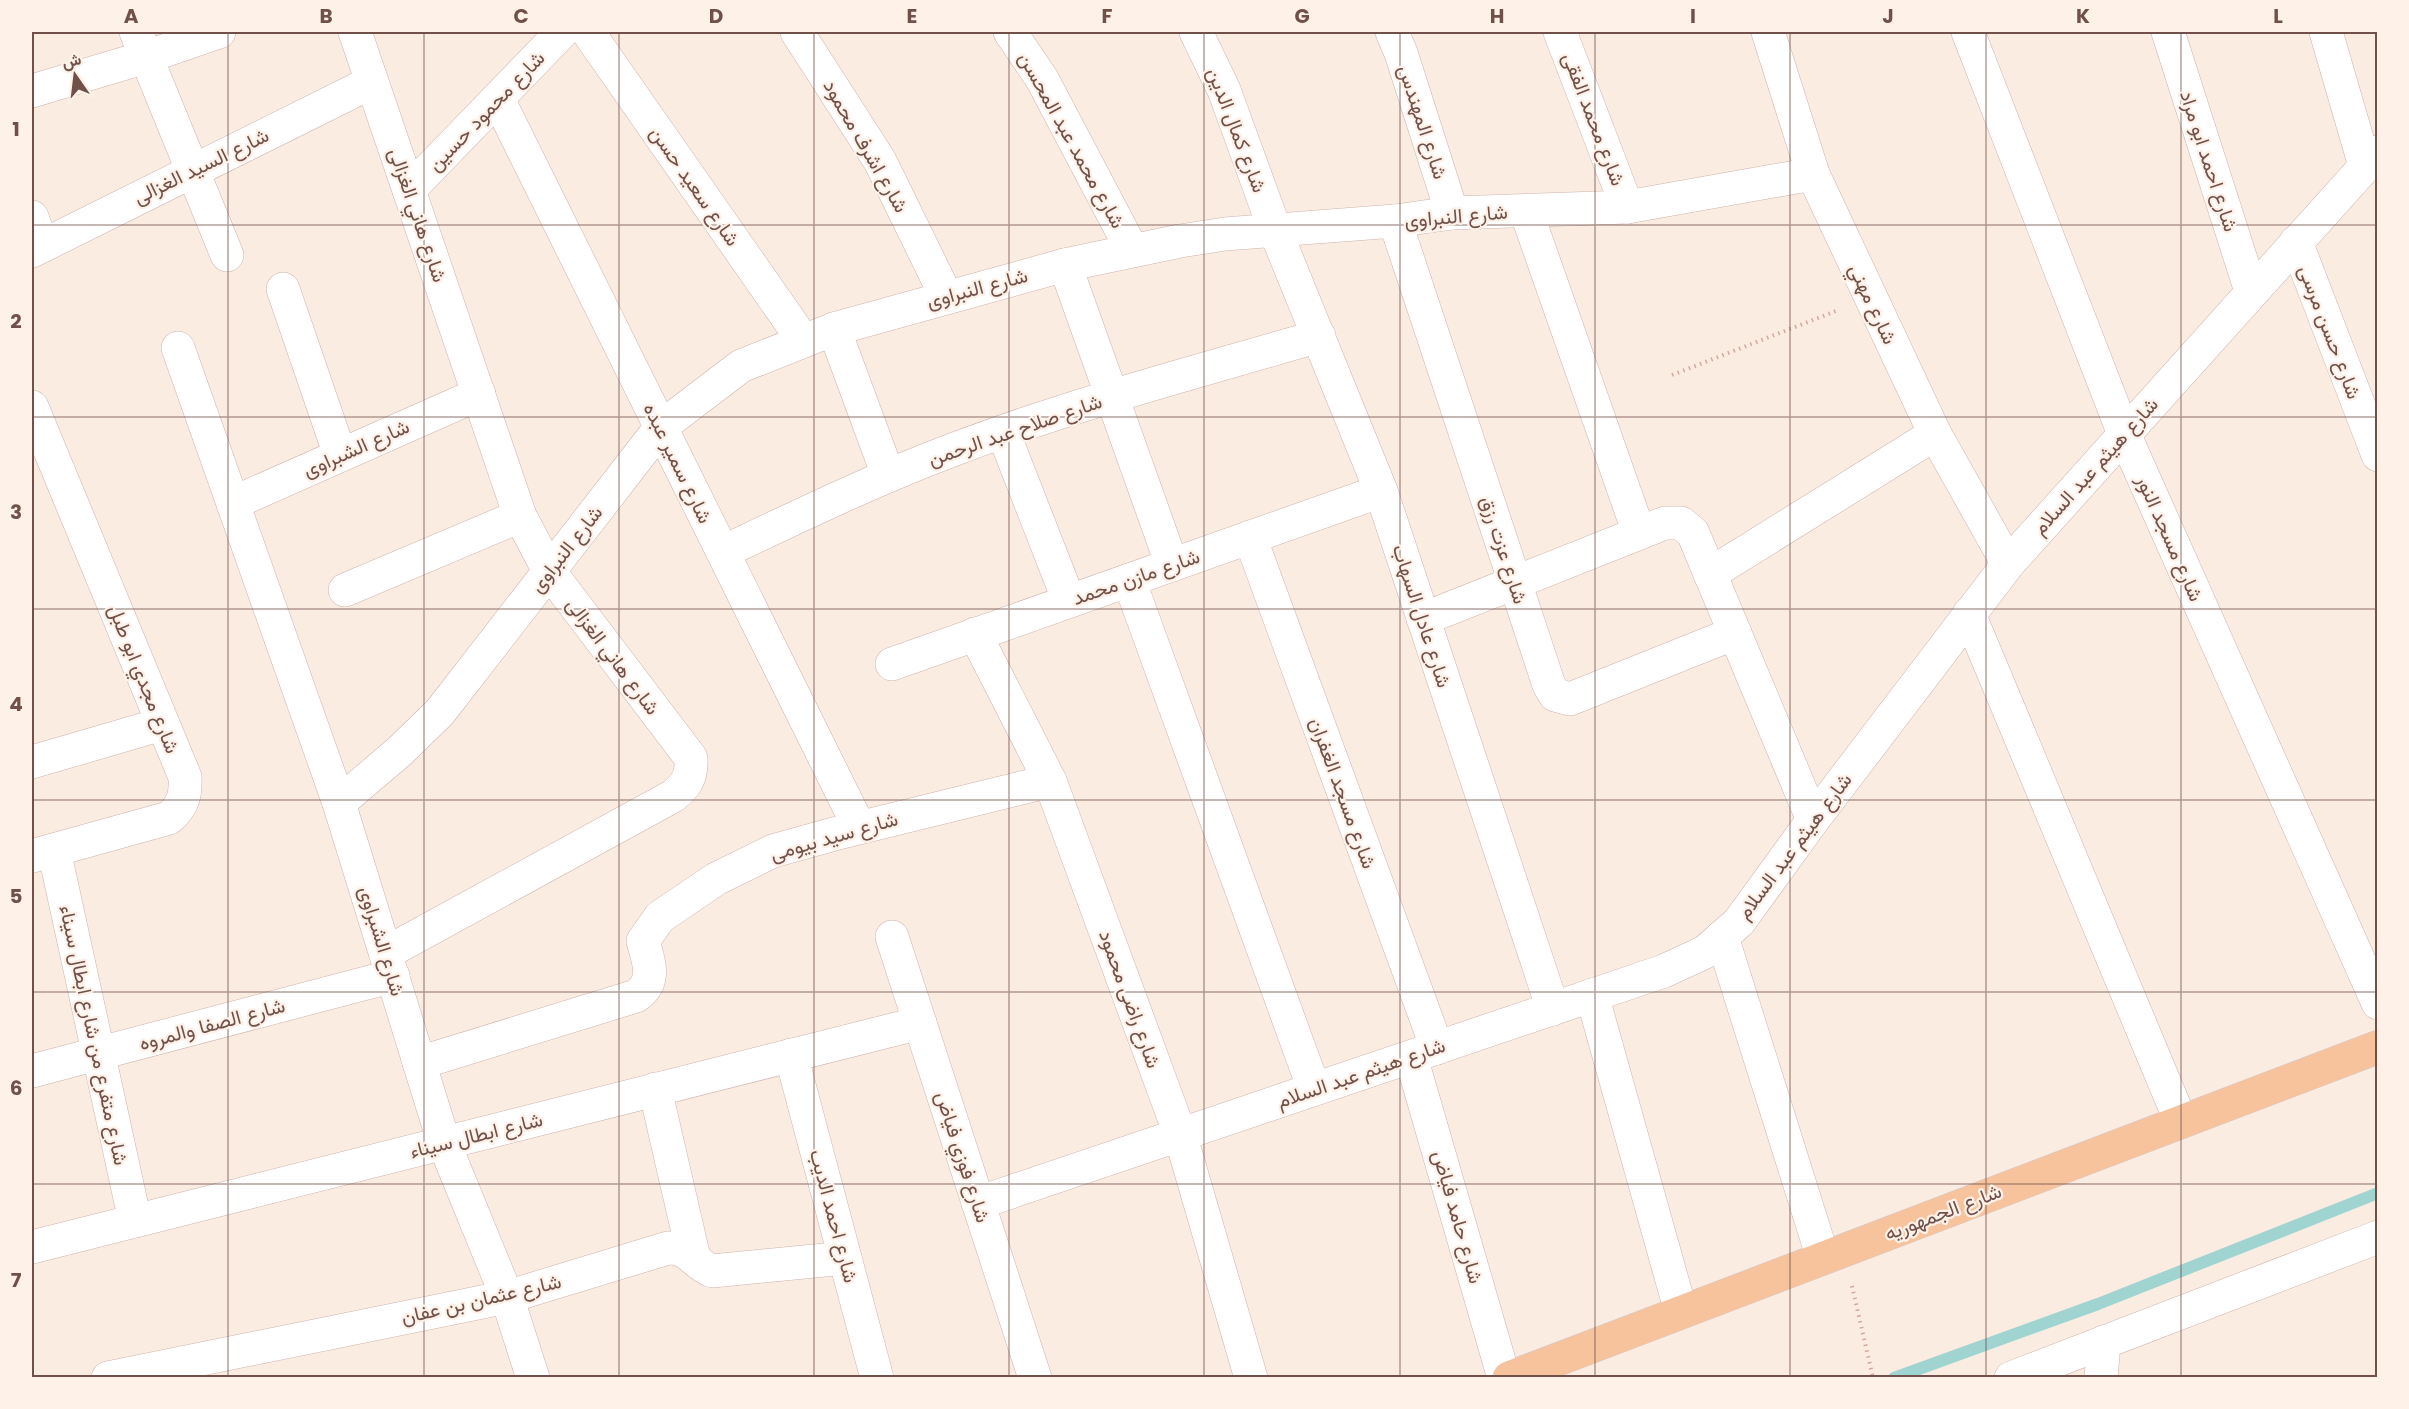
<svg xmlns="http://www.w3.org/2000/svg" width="2409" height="1409" viewBox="0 0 2409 1409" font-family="Poppins,Vazirmatn,sans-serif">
	<rect width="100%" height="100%" fill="#fbece2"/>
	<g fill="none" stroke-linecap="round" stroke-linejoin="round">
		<polyline stroke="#9fd4d1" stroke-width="12" points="1894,1378 2098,1304 2378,1193"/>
		<g stroke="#cdb4ac" stroke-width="34">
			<g id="minor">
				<polyline points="136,32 227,255"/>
				<path d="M355,32l165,484 29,55 142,187c1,18 -4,27 -18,38l-287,157"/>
				<polyline points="588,32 803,340"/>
				<polyline points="797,32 880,161 946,296"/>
				<polyline points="1010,32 1042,79 1132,250"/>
				<polyline points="1196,32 1224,90 1275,230 1381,491 1553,1009"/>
				<polyline points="1392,32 1401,53 1452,213"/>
				<polyline points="1560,32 1627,207"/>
				<polyline points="1768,32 1813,174 1935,434 2008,564"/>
				<polyline points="1968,32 2124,434 2378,1003"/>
				<polyline points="2168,32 2251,291"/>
				<polyline points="2326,32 2365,166"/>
				<polyline points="32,91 146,57 219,32"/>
				<polyline points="498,99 859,827"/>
				<polyline points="409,190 562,32"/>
				<polyline points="1526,211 1639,533"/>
				<polyline points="32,217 42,246"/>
				<polyline points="1395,221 1549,685 1555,695 1570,699 1735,633"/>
				<polyline points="2296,242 2378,455"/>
				<polyline points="32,251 372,82"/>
				<polyline points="1065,265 1172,565"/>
				<polyline points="283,289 340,455"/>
				<polyline points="834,329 888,475"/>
				<polyline points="178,348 339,803 444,1143 507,1297 533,1378"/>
				<path d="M32,407l153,370c1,18 -2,29 -16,41l-137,38"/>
				<polyline points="1003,432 1069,601"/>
				<polyline points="233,503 479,394"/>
				<polyline points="1250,537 1437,1048"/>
				<path d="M723,552c76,-36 152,-73 232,-103 118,-45 242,-77 364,-113"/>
				<polyline points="1710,574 1935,434"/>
				<polyline points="1129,580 1314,1089"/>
				<polyline points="345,590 520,516"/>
				<polyline points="1969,614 2181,1122"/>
				<polyline points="1423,619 1665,523 1681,523 1693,533 1813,820"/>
				<polyline points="975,634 1050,781 1180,1134 1251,1378"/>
				<polyline points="892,664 1381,491"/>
				<polyline points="32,762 162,724"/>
				<polyline points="339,803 400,751 440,712 661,427 741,366 834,329 1065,265 1180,241 1225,234 1395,221 1452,213 1627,207 1813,174"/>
				<polyline points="54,850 135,1221"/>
				<polyline points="892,937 1035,1378"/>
				<polyline points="1722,937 1823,1258"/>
				<polyline points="1592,995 1681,1312"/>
				<polyline points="791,1055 877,1378"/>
				<polyline points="1411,1057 1504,1378"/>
				<path d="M419,1063l217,-67c21,-14 13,-34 7,-55l17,-24 56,-38 57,-28 61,-17 216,-53"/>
				<polyline points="32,1071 393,976"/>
				<polyline points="655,1089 694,1258"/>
				<polyline points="978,1203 1664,971 1705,952 1739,922 1813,820 2008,564 2378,152"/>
				<polyline points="32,1247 920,1023"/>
				<path d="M108,1378l399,-81 161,-49c21,-1 26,16 44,23l133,-13"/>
				<polyline points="2011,1378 2378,1237"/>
				<polyline points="2101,1378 2104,1342"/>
			</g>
		</g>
		<g stroke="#d4cac9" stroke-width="34">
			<polyline id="major" points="1509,1378 2378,1047"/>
		</g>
		<g stroke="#d3a89f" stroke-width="4" stroke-dasharray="1.5 4.5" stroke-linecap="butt">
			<polyline points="1672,375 1836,311"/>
			<polyline points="1852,1286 1873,1378"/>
		</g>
		<use href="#minor" stroke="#fff" stroke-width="33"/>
		<use href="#major" stroke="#f7c39d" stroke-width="33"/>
	</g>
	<path fill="none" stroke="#71504a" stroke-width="1.5" stroke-opacity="0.55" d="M228,32v1346M424,32v1346M619,32v1346M814,32v1346M1009,32v1346M1204,32v1346M1400,32v1346M1595,32v1346M1790,32v1346M1986,32v1346M2181,32v1346M32,225h2346M32,417h2346M32,609h2346M32,800h2346M32,992h2346M32,1184h2346"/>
	<g text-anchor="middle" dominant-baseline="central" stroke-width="4.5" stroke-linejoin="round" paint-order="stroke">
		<g font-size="20" fill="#71504a" stroke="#fef1e8">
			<text transform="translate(486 111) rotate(-46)">شارع محمود حسين</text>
			<text transform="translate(1594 119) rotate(69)">شارع محمد الفقى</text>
			<text transform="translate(1423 122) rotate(72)">شارع المهندس</text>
			<text transform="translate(1237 130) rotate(69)">شارع كمال الدين</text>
			<text transform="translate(1072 140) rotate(61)">شارع محمد عبد المحسن</text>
			<text transform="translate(866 146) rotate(60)">شارع اشرف محمود</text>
			<text transform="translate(2209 161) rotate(72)">شارع احمد ابو مراد</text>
			<text transform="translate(201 166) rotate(-26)">شارع السيد الغزالى</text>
			<text transform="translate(695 186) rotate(55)">شارع سعيد حسن</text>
			<text transform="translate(418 215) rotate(71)">شارع هاني الغزالى</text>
			<text transform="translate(1456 216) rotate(-5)">شارع النبراوى</text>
			<text transform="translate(977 288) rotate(-15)">شارع النبراوى</text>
			<text transform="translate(1873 304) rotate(65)">شارع مهني</text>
			<text transform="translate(2330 332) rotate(69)">شارع حسن مرسى</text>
			<text transform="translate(1015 430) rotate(-19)">شارع صلاح عبد الرحمن</text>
			<text transform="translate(356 448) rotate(-24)">شارع الشبراوى</text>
			<text transform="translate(678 463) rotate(64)">شارع سمير عبده</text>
			<text transform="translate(2095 466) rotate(-48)">شارع هيثم عبد السلام</text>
			<text transform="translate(2170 538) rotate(66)">شارع مسجد النور</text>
			<text transform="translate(566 549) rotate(-52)">شارع النبراوى</text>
			<text transform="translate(1504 550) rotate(72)">شارع عزت رزق</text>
			<text transform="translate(1136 577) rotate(-19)">شارع مازن محمد</text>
			<text transform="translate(1422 616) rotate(72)">شارع عادل السهاب</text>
			<text transform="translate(613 656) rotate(53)">شارع هاني الغزالى</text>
			<text transform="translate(144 679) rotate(68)">شارع مجدي ابو طبل</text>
			<text transform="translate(1343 793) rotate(70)">شارع مسجد الغفران</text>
			<text transform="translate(834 836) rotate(-16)">شارع سيد بيومى</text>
			<text transform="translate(1794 846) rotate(-53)">شارع هيثم عبد السلام</text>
			<text transform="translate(382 941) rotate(73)">شارع الشبراوى</text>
			<text transform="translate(1130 999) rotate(70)">شارع راضى محمود</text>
			<text transform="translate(212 1024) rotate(-15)">شارع الصفا والمروه</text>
			<text transform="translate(94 1035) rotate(78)">شارع متفرع من شارع ابطال سيناء</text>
			<text transform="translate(1361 1073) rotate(-19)">شارع هيثم عبد السلام</text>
			<text transform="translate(476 1135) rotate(-14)">شارع ابطال سيناء</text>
			<text transform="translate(963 1157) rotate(72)">شارع فوزي فياض</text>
			<text transform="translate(1943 1212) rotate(-21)">شارع الجمهوريه</text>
			<text transform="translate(834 1216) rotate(75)">شارع احمد الديب</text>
			<text transform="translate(1458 1217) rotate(74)">شارع حامد فياض</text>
			<text transform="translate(481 1299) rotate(-13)">شارع عثمان بن عفان</text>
		</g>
	</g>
	<rect width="2409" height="1409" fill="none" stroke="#fef1e8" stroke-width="66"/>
	<g transform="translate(75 75) rotate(346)" stroke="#fef1e8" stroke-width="4.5" paint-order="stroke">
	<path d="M0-4.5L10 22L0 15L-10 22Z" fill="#71504a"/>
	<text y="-9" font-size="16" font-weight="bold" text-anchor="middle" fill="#71504a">ش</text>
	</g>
	<rect x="33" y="33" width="2343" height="1343" fill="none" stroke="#71504a" stroke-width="2"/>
	<g font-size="20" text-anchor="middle" font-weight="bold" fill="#71504a">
		<text x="131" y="23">A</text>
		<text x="326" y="23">B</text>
		<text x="521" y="23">C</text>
		<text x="716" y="23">D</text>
		<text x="912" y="23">E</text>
		<text x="1107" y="23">F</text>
		<text x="1302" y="23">G</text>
		<text x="1497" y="23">H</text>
		<text x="1693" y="23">I</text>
		<text x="1888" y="23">J</text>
		<text x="2083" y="23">K</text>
		<text x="2278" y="23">L</text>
		<text x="16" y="136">1</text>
		<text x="16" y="328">2</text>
		<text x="16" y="519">3</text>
		<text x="16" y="711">4</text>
		<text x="16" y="903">5</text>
		<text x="16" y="1095">6</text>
		<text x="16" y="1287">7</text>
	</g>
</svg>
